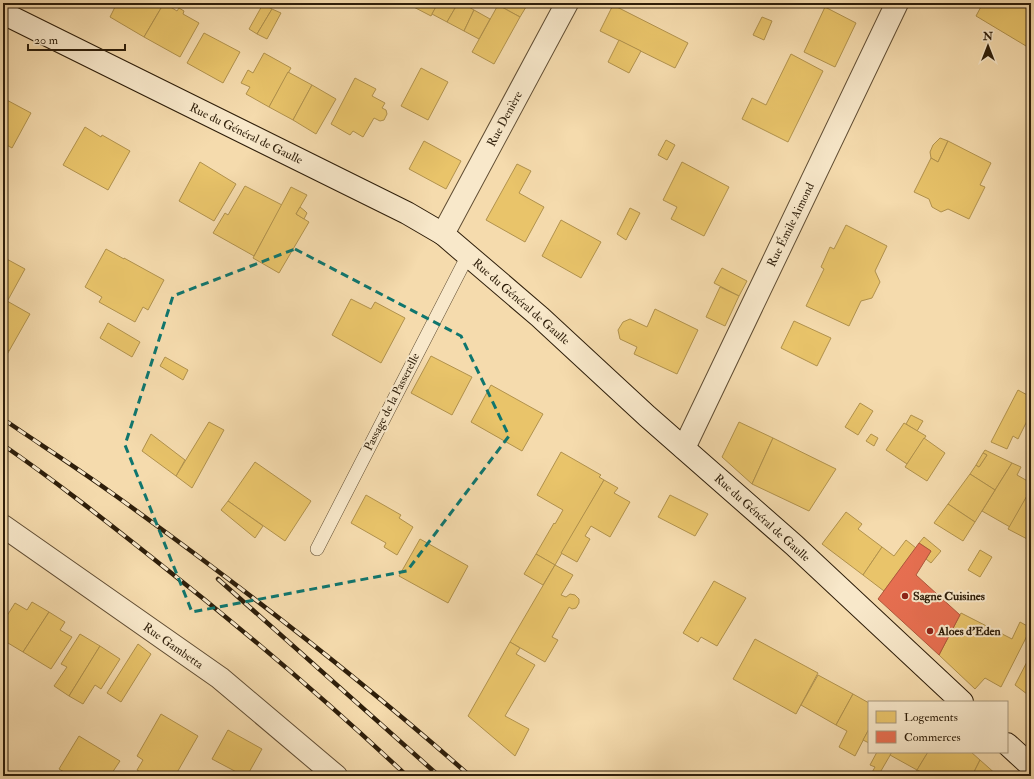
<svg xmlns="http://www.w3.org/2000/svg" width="1034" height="779" viewBox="0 0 1034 779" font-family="'IM FELL Double Pica',serif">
	<rect width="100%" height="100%" fill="#f5dbad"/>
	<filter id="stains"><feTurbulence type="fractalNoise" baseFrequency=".005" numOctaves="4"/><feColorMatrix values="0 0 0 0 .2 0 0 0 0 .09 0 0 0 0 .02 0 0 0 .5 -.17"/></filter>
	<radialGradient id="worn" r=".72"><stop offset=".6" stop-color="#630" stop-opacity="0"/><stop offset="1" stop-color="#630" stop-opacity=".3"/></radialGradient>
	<g fill="#e9c46a" stroke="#b1924d">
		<polygon points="117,3 152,3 161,8 144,37 110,17"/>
		<polygon points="152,3 164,3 161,8"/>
		<polygon points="164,3 177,11 179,8 184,11 183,14 199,23 180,57 144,37"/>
		<polygon points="406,3 438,3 431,16"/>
		<polygon points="438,3 458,3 447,22 432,14"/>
		<polygon points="458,3 462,3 474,10 464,31 447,22"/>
		<polygon points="499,3 518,3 526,7 520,17 498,5"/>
		<polygon points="983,3 1001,3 1006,6 1008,3 1031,3 1031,49 976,16"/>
		<polygon points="263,4 272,9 257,34 249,29"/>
		<polygon points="498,5 520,17 494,64 472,52"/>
		<polygon points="613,5 688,43 675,68 600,31"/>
		<polygon points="825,7 856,23 835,67 804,52"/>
		<polygon points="272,9 281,13 267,39 257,34"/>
		<polygon points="474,10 490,19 479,39 464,31"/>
		<polygon points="762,17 772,21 764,40 753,35"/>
		<polygon points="204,33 240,52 223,83 187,63"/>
		<polygon points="619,40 641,51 629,73 608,62"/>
		<polygon points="264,53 291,68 269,107 246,94 250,87 241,83 248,70 253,73"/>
		<polygon points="791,54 823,71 788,142 742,119 752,98 766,105"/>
		<polygon points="421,68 448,82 428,120 401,106"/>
		<polygon points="288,72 312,85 293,120 269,107"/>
		<polygon points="355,78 376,89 372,96 385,103 382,108 386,110 387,114 384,120 380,121 374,118 363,137 353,131 350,135 331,124"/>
		<polygon points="312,85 336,99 316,134 293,120"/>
		<polygon points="3,98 31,113 12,148 3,143"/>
		<polygon points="85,127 101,137 102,135 130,151 108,190 63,165"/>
		<polygon points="940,138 948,141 938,162 931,158 930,152 933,145"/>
		<polygon points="666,140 675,145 667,160 658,155"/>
		<polygon points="424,141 461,161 446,189 409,169"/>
		<polygon points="948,141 991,163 980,185 985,187 969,219 948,209 941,212 932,207 929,199 914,192 931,158 938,162"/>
		<polygon points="200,162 236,184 214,221 179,201"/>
		<polygon points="682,162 729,187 704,236 671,219 677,207 663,200"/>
		<polygon points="517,164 531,171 519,193 544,207 525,242 486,220"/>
		<polygon points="245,186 282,205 254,256 213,233 225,213 228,215"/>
		<polygon points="291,187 307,195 296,214 309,222 279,273 253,258"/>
		<polygon points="300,207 305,211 307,213 304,219 296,214"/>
		<polygon points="630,208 640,213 626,240 617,234"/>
		<polygon points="561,220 601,242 581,278 542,256"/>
		<polygon points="846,225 887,246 875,271 880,282 872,298 861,301 849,326 806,306 824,269 821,267 830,247 834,249"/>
		<polygon points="106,249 124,259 124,258 164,280 148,310 143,307 135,322 99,302 102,297 85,287"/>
		<polygon points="3,257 25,269 3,309"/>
		<polygon points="722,268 747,281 739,296 714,283"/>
		<polygon points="720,287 739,296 725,326 706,317"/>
		<polygon points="351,299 371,309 375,302 405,318 381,363 332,335"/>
		<polygon points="7,301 30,314 9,351 3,346 3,309"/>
		<polygon points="655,309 698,330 677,374 634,354 637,347 620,339 618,330 623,322 630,319 647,327"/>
		<polygon points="794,321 831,338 817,366 781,348"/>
		<polygon points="108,323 140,342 132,357 100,338"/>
		<polygon points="3,346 9,351 4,360 3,359"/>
		<polygon points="431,356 472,377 452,415 411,393"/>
		<polygon points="165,357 188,370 183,380 160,366"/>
		<polygon points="491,385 543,414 522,451 471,422"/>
		<polygon points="1018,390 1031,397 1031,413 1018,439 1013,436 1007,449 991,442"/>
		<polygon points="860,403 873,411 858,435 845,427"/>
		<polygon points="911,415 923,421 917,431 906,424"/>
		<polygon points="209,422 224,430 192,488 176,476"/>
		<polygon points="739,422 773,438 752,484 722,457"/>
		<polygon points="904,423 926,436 907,464 886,450"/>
		<polygon points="151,434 185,460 176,476 142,451"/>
		<polygon points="871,434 878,438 874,446 866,441"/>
		<polygon points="773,438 836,469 809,511 752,484"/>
		<polygon points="924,438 945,453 927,481 905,467"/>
		<polygon points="985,450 1012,463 995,490 970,474 976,465 979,467 987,455 983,453"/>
		<polygon points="561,452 601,475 599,477 604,480 555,565 536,554 554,523 555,524 563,510 537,495"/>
		<polygon points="983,453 987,455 979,467 976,465"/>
		<polygon points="255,462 311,501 285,541 228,501"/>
		<polygon points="1012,463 1021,467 1017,475 1031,483 1031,489 1010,527 982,511"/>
		<polygon points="970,474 995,490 975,522 948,504"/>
		<polygon points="604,480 618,488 614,493 630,502 610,537 591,526 585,536 590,539 577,562 561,553"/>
		<polygon points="1028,494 1031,495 1031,541 1008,529"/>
		<polygon points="366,495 401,515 399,518 413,527 397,555 384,547 386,543 351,523"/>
		<polygon points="670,495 708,514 695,536 658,517"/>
		<polygon points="228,501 263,526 255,538 221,510"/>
		<polygon points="948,504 975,522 963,541 934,523"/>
		<polygon points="846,512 862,524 858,529 882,547 863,575 822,544"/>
		<polygon points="924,537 941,551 931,563 926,559 931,551 919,543"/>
		<polygon points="420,539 468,566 448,603 399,576"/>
		<polygon points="906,540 916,548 884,591 863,575 882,547 894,556"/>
		<polygon points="980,550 992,557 980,577 968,570"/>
		<polygon points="536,554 555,565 543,585 524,574"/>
		<polygon points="555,565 573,575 561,595 566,597 570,594 575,595 579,599 579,603 576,608 572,609 569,607 552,637 558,640 545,662 510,642"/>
		<polygon points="714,581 746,598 717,646 701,637 698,642 683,633"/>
		<polygon points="32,602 49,612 23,652 3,640 3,622 15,603 27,610"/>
		<polygon points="49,612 65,622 60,630 72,637 51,669 23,652"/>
		<polygon points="961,613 1012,639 1020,622 1031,628 1001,687 985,678 975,689 939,655"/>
		<polygon points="80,634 100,646 69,696 54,686 67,667 61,664"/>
		<polygon points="755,639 818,673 796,714 733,679"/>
		<polygon points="510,642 520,648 516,654 535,665 505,716 529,729 515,756 468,716"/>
		<polygon points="138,644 151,654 121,702 107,693"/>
		<polygon points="100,646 120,659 101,689 95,685 83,704 69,696"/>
		<polygon points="1031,654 1031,697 1015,685"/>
		<polygon points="818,675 853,694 836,725 801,705"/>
		<polygon points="853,694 869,703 869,729 855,756 839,747 847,731 836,725"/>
		<polygon points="161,714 198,736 175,776 147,776 137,770 143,760 137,756"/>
		<polygon points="869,729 869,743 863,740"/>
		<polygon points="228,730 262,749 247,776 244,776 212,759"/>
		<polygon points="79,736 120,761 110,776 71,776 59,769"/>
		<polygon points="877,752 892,752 878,776 870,776 875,767 870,765"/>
		<polygon points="892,752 928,752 917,770 890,755"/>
		<polygon points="928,752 971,752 980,760 972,776 928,776 917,770"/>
		<polygon points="980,760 998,776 972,776"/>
		<polygon points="917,770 928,776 914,776"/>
	</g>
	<polygon fill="#e76f51" stroke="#b0573c" points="919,543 931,551 916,575 960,615 939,655 878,599"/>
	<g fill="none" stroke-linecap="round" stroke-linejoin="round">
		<g stroke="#604d33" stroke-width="14">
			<polyline id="lane" points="317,549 468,255"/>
		</g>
		<g stroke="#604d33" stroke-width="24">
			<g id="street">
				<polyline points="443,234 567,3"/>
				<polyline points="684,448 897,3"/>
				<polyline points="3,526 220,678 336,776"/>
			</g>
		</g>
		<g stroke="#2e1e0a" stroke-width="24">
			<g id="secondary">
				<polyline points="3,13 407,213 443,234 540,317 647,416 794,545 962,702"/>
				<polyline points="1007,744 1031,766"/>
			</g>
		</g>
		<use href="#lane" stroke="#f8e8ca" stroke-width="13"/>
		<use href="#street" stroke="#f8e8ca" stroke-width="22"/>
		<use href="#secondary" stroke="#f8e8ca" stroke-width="22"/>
		<g stroke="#2e1e0a" stroke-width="4.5">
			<g id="rail">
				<path d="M3,419c38,26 76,50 113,77 122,88 241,180 354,280"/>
				<path d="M3,445c51,35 99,73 147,111 89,70 175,143 257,220"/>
				<polyline points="218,579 439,776"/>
			</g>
		</g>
		<use href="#rail" stroke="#f8e8ca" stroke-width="3" stroke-dasharray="9" stroke-linecap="butt"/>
	</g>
	<path fill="none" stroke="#0f766e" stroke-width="3" stroke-dasharray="8 5" stroke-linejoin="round" d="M295,249l166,87 48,100 -102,135 -215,41 -67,-167 48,-149z"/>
	<g fill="#8f2418" stroke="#f8e8ca" stroke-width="1.5">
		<circle cx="905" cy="596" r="4"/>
		<circle cx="930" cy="631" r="4"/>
	</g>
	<g text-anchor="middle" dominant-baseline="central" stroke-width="4" stroke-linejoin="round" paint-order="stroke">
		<g font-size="12" fill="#2e1e0a" stroke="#f8e8ca">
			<text transform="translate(505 119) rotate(-62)">Rue Denière</text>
			<text transform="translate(246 134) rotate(26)">Rue du Général de Gaulle</text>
			<text transform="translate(791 225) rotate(-64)">Rue Émile Aimond</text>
			<text transform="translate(521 302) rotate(41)">Rue du Général de Gaulle</text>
			<text transform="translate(392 402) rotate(-63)">Passage de la Passerelle</text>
			<text transform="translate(762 518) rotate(42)">Rue du Général de Gaulle</text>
			<text transform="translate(173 646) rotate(35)">Rue Gambetta</text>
		</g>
		<g font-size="12" font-weight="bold" fill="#2e1e0a" stroke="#f8e8ca" text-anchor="start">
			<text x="913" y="596">Sagne Cuisines</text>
			<text x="938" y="631">Aloes d'Eden</text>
		</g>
	</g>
	<rect width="1034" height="779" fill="none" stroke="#f5dbad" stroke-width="16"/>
	<rect x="4" y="4" width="1026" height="771" fill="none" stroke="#2e1e0a" stroke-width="2"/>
	<rect x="8" y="8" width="1018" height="763" fill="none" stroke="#2e1e0a"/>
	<rect x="868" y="701" width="140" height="52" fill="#f8e8ca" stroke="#a7977d"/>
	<rect x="876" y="711" width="20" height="12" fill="#e9c46a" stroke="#a7977d"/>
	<text x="904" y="721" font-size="12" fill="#2e1e0a">Logements</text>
	<rect x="876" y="731" width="20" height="12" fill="#e76f51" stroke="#a7977d"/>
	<text x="904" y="741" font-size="12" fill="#2e1e0a">Commerces</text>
	<g transform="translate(988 46)" stroke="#f8e8ca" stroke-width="3" paint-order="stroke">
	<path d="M0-3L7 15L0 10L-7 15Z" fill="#2e1e0a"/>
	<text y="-6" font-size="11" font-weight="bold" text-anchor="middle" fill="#2e1e0a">N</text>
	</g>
	<path d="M28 44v6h97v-6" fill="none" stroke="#2e1e0a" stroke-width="2"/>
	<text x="34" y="44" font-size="12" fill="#2e1e0a" stroke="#f8e8ca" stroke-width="3" paint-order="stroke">20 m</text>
	<rect width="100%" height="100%" filter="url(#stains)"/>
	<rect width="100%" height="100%" fill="url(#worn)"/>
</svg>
